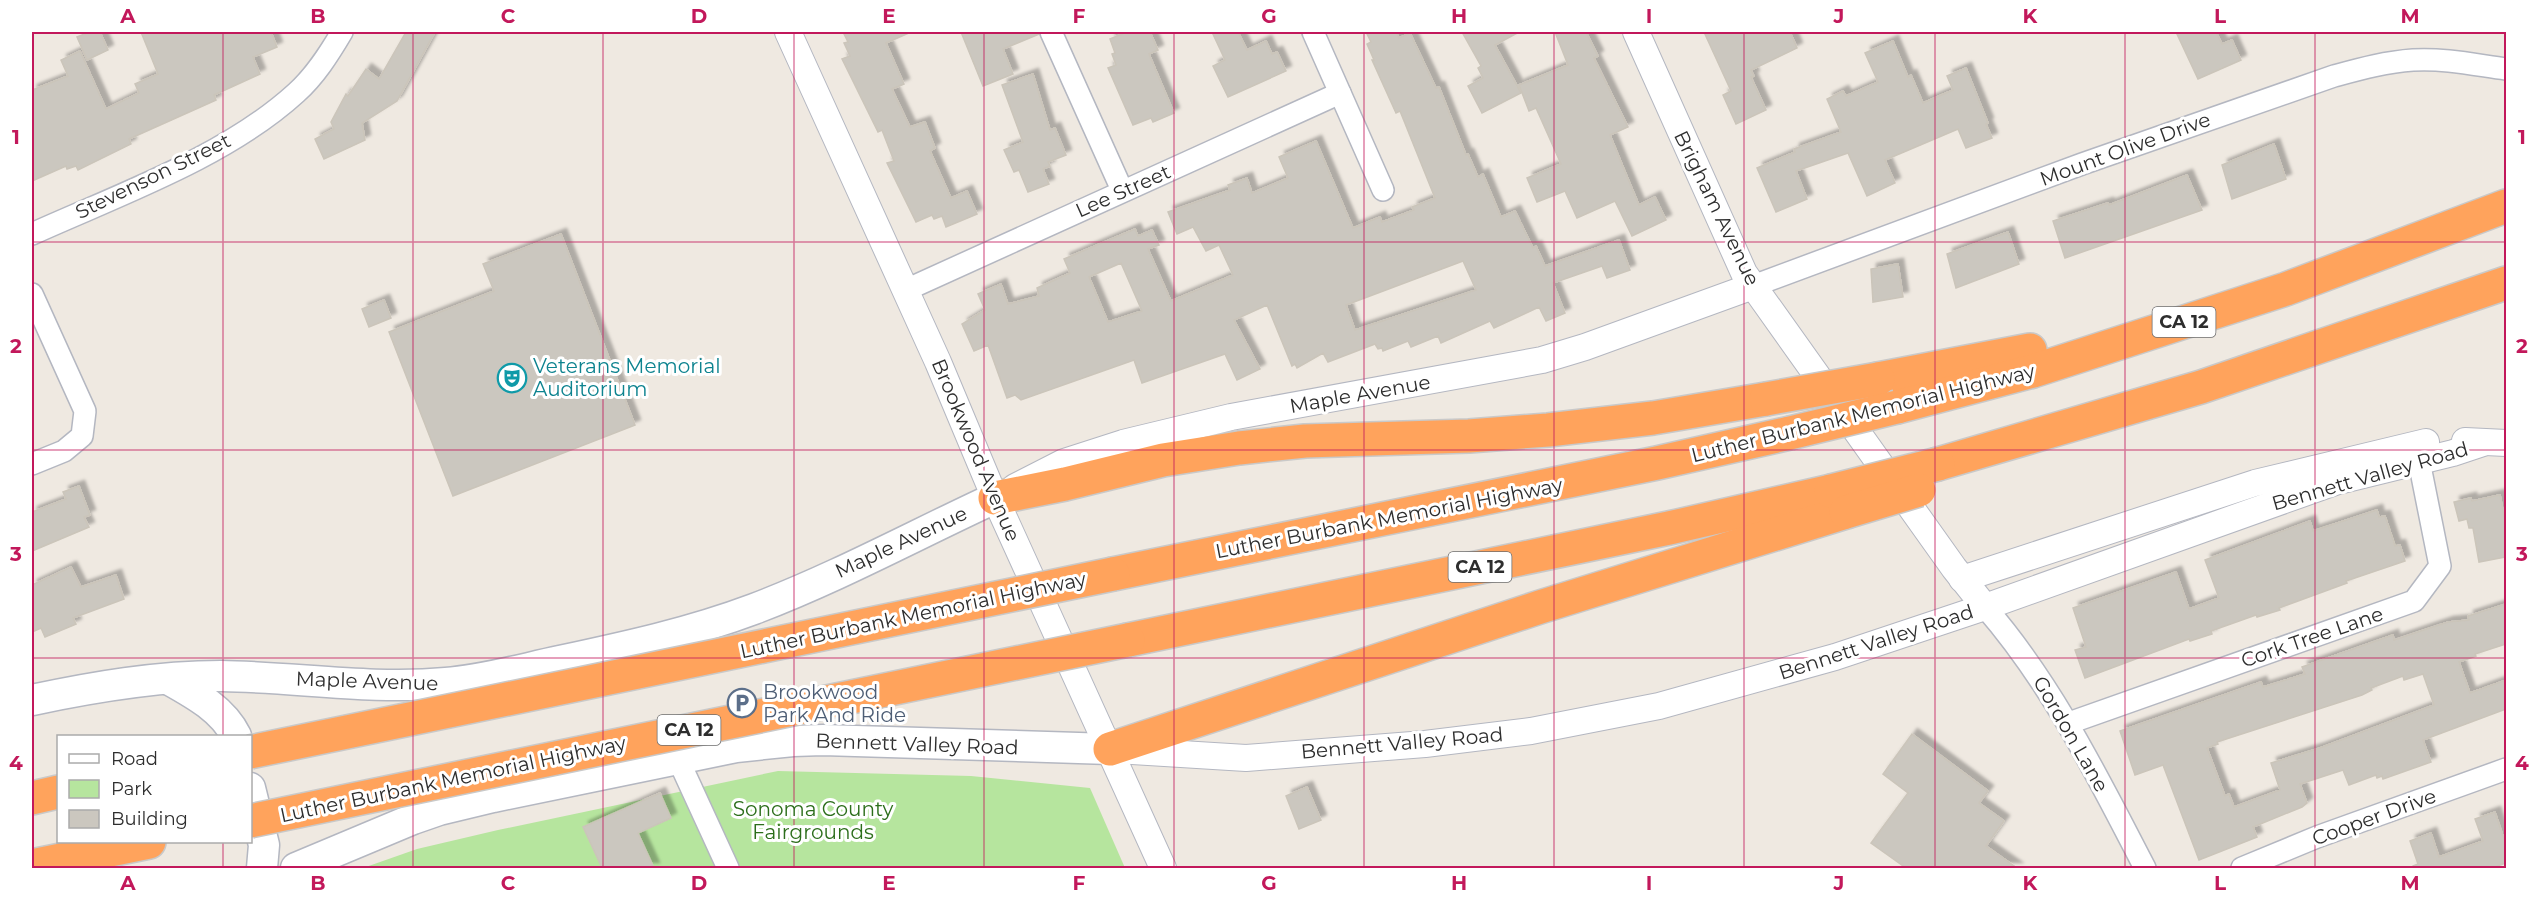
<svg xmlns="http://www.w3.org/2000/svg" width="2538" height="900" viewBox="0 0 2538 900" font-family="Montserrat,sans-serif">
	<defs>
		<filter id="shadow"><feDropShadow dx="5.5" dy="-5.5" stdDeviation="1.5" flood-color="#0004"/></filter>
	</defs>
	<rect width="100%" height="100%" fill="#efe9e1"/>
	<polygon fill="#b6e59e" points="778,771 971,776 1090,788 1125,868 363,868 417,849 498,830"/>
	<g fill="#cbc7bf" stroke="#cbc5ba" stroke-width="1.5" fill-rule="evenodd" filter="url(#shadow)">
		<polygon points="90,32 100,32 108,50 87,60 77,37"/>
		<polygon points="141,32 271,32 277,47 253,57 260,74 214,95 216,100 129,139 131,144 78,170 76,166 67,169 66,166 32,181 32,90 68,76 61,60 80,51 106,109 139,93 135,84 158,74"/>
		<polygon points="406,32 435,32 397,101 362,123 365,140 324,159 315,139 334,129 331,122 346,94 348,96 366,69 379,79"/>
		<polygon points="843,32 911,32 886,43 904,84 892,89 910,127 925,122 935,148 930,151 951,198 967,191 977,214 946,227 942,216 934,219 932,215 916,222 887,163 894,161 882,130 878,132 842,59 850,56 844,43 848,42"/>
		<polygon points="961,32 1038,32 1039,34 1003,49 1013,74 983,86"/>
		<polygon points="1127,32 1150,32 1158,50 1149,54 1174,113 1153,122 1151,118 1133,125 1108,68 1116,65 1112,54 1115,53 1110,39"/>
		<polygon points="1212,32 1238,32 1247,50 1266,41 1272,54 1277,52 1286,71 1228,97 1213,66 1225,60"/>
		<path d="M1366,32h30l3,6 11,-5 26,55 3,-1 27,68 2,-1 10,23 5,-3 18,43 14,-6 18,37 3,-2 9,20 74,-26 11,30 -23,8 -5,-12 -49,17 12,30 -19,8 -7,-14 -45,21 -4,-7 -49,22 -3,-7 -27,11 -3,-6 -25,10 -1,-3 -4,1 -3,-5 -47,18 -5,-9 -26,15 -2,-4 -3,2 -25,-61 -33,15 26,49 -23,11 -12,-26 -83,29 -8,-23 -113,40 -6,-5 -8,3 -19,-53 -14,6 -12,-27 23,-14 -7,-16 23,-10 7,20 31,-8 -2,-8 33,-15 -6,-14 71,-30 3,7 14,-6 7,15 -11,4 23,52 62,-26 -14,-30 -13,6 -13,-24 -16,7 -9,-22 62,-22 -2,-5 19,-7 5,15 36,-15 -9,-21 37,-16 37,87 27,-11 2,5 32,-12 -2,-3 23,-9 -35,-87 -4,2 -24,-53h2l-7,-16 4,-2zM1463,261l13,29 -121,40 -9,-25zM1121,263l21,48 -34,11 -19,-45z"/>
		<polygon points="1462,32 1519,32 1495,45 1521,93 1482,113 1468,86 1483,78 1478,68 1481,66"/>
		<polygon points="1555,32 1586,32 1598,56 1594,58 1628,127 1610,135 1626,174 1639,205 1655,197 1666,220 1632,236 1615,201 1577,218 1565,191 1537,202 1527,178 1561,164 1536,108 1529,111 1519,85 1568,65"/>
		<polygon points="1704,32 1790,32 1797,48 1751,70 1754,76 1751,77 1766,110 1736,124 1723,95 1731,91"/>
		<polygon points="2176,32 2216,32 2222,44 2232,40 2241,60 2198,79"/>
		<polygon points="1893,41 1908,77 1911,75 1923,103 1953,90 1947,76 1966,68 1988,123 1986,124 1992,138 1966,148 1958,129 1885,160 1895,183 1867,196 1848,153 1796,171 1807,199 1776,212 1757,168 1795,152 1794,149 1841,132 1827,99 1843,91 1846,96 1878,82 1865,53"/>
		<polygon points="1033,74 1050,130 1055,128 1066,155 1048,162 1050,166 1043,169 1049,184 1028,192 1019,170 1014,172 1004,150 1023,142 1002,85"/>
		<polygon points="2274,144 2286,179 2232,199 2222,165"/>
		<polygon points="2187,175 2202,210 2065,258 2053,221 2108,203 2109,205"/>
		<polygon points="2008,232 2019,264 1956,288 1947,254"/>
		<polygon points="561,234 635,425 453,496 389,332 494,291 483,264"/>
		<polygon points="1898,264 1903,297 1873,302 1871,269"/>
		<polygon points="384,300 391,318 369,327 362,309"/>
		<polygon points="79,486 90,515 84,517 89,527 32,551 32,512 66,499 63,492"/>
		<polygon points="2500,495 2506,526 2506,557 2479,562 2473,528 2469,528 2467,519 2459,521 2454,502 2471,498 2472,501"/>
		<polygon points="2377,510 2379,517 2385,516 2395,546 2400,545 2405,561 2346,581 2347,583 2279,608 2280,610 2257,617 2256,615 2211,631 2212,634 2190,641 2189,639 2085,678 2075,650 2086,647 2073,608 2176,572 2189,609 2219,598 2205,560 2310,521 2313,531"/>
		<polygon points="71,567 81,587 116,575 124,599 73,618 76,624 45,637 41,628 32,632 32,585"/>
		<path d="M2506,604v40l-31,10 1,2 -17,6 11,31 36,-13v29l-83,31 8,22 -48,17 -1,-3 -5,2 -1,-3 -27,10 -6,-15 -43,14 7,19 -5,4 -49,20 4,10 -58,23 -36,-95 -28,10 -15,-44 141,-49 2,5 42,-13 -3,-7 91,-32 1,5 54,-18 21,-2 -1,-4zM2423,674l11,31 -114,43 -49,15 9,27 -46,17 -5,-13 -4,2 -18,-48 11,-4 -1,-2 145,-47 10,-5 -1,-2 32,-12 1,4z"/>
		<polygon points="1912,734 1988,791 1979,803 2004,821 1986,846 2017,868 1906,868 1871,843 1908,793 1883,774"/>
		<polygon points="1307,787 1321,820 1299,829 1286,796"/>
		<polygon points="660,793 671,818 638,833 654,868 602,868 583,827"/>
		<polygon points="2495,812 2506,845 2506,863 2492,868 2413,868 2413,866 2418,864 2410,841 2431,833 2439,857 2483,841 2475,819"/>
	</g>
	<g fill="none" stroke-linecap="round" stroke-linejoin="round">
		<g stroke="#b4b7c1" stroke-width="24">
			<g id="minor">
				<polyline points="1051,32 1122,190"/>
				<polyline points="1313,32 1383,190"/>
				<path d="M32,234c86,-39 194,-77 264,-141 19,-17 33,-39 46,-61"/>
				<path d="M1753,286l329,-122 252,-88c26,-7 51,-14 79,-16 31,-2 63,5 93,9"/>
				<polyline points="906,290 1340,93"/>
				<polyline points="32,294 85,411 82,436 64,451 32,464"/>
				<path d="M1985,607c68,78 113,171 160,261"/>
				<polyline points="2069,723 2414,601 2440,566 2419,461"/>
				<polyline points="678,759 728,868"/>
				<polyline points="2242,868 2317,837 2506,769"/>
			</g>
		</g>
		<g stroke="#b4b7c1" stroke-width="28">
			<g id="tertiary">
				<polyline points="788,32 938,362 995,498 1163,868"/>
				<polyline points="1636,32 1744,273 1954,568 1985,607"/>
				<polyline points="2465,441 2506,443"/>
				<polyline points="1015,487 1064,462 1123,443 1231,417 1542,360 1585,347 1753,286"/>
				<polyline points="1962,579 2255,483 2426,442"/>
				<polyline points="1116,750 1246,758 1425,744 1531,731 1659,706 1835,657 1985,607 2335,482 2453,453 2483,443"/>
			</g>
		</g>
		<g stroke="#b4b7c1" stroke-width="33">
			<g id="secondary">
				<path d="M168,679c25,14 55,30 68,57"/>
				<path d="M32,700c61,-13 125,-24 189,-24 75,1 150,14 225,7 38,-3 76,-14 114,-22 65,-14 130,-28 194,-52 82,-31 161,-74 241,-111"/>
				<polyline points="250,788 264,845 262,868"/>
				<polyline points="296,868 413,819 439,810 493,797 736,747 793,741 823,740 1110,749"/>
			</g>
		</g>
		<g stroke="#c9c9c9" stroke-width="36">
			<g id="motorway">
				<polyline points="1878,379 2030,350"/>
				<polyline points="1897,407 2033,371 2286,289 2506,206"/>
				<polyline points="1938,464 2201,387 2506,283"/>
				<polyline points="995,498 1065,484 1163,460 1239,448 1305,441 1469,436 1548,430 1653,418 1766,399"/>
				<polyline points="1113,574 1657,463 1790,433"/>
				<polyline points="1128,640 1669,528 1831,491"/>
				<polyline points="1110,749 1540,607 1846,512"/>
				<polyline points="32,798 58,792"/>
				<polyline points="32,866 149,842"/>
			</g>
		</g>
		<use href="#minor" stroke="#fff" stroke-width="21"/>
		<use href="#tertiary" stroke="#fff" stroke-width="26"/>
		<use href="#secondary" stroke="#fff" stroke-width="30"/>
		<use href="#motorway" stroke="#ffa35c" stroke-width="33"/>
		<g stroke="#c9c9c9" stroke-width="36" stroke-linecap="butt">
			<g id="motorway-bridge">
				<polyline points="1766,399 1878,379"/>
				<polyline points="1790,433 1897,407"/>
				<polyline points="1831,491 1938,464"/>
				<polyline points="1846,512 1919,490"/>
				<polyline points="250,752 1113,574"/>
				<polyline points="250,821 1128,640"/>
			</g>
		</g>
		<use href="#motorway-bridge" stroke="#ffa35c" stroke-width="33"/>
	</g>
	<path fill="none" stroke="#c2185b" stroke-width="1.5" stroke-opacity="0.55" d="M223,32v704M413,32v836M603,32v836M794,32v836M984,32v836M1174,32v836M1364,32v836M1554,32v836M1744,32v836M1935,32v836M2125,32v836M2315,32v836M32,242h2474M32,450h2474M32,658h2474M223,842v26"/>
	<defs>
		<g id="theatre-ring" transform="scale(1.5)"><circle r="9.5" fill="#fff" stroke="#0f9aa8" stroke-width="1.5"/><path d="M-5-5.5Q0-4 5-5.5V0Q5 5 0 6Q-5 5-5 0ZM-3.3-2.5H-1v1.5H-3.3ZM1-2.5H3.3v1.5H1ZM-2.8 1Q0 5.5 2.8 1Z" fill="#0f9aa8"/></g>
		<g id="parking-ring" transform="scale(1.5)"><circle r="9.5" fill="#fff" stroke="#5c6f8a" stroke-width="1.5"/><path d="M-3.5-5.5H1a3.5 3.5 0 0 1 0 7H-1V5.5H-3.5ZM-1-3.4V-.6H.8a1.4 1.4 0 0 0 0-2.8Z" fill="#5c6f8a"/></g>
	</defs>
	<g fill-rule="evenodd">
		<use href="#theatre-ring" x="512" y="378"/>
		<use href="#parking-ring" x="742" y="703"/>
	</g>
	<g text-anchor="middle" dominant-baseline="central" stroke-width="6" stroke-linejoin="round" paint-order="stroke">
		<g fill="#fff" stroke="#6d6d6d" stroke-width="1.5">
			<rect x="2152.5" y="307" width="63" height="30" rx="4.5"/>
			<rect x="1448.5" y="552" width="63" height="30" rx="4.5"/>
			<rect x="657.5" y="715" width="63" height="30" rx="4.5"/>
		</g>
		<g font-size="18" font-weight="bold" fill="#2e2e2e">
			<text x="2184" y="322">CA 12</text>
			<text x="1480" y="567">CA 12</text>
			<text x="689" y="730">CA 12</text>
		</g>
		<g font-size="20" fill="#2e2e2e" stroke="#fff">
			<text transform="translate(2125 149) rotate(-20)">Mount Olive Drive</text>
			<text transform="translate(153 176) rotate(-26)">Stevenson Street</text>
			<text transform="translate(1123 191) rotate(-24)">Lee Street</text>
			<text transform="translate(1717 208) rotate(64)">Brigham Avenue</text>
			<text transform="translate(1360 394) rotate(-10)">Maple Avenue</text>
			<text transform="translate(1863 413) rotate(-14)">Luther Burbank Memorial Highway</text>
			<text transform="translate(976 450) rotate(67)">Brookwood Avenue</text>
			<text transform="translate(2370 476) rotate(-16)">Bennett Valley Road</text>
			<text transform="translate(1389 518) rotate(-11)">Luther Burbank Memorial Highway</text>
			<text transform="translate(901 542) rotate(-25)">Maple Avenue</text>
			<text transform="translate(913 615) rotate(-12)">Luther Burbank Memorial Highway</text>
			<text transform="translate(2312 637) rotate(-19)">Cork Tree Lane</text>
			<text transform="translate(1876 642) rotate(-18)">Bennett Valley Road</text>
			<text transform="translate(367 681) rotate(2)">Maple Avenue</text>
			<text transform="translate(2071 734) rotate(60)">Gordon Lane</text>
			<text transform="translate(1402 743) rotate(-5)">Bennett Valley Road</text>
			<text transform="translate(917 744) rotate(2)">Bennett Valley Road</text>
			<text transform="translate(453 779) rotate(-12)">Luther Burbank Memorial Highway</text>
			<text transform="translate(2374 817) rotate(-20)">Cooper Drive</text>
		</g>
		<g font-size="20" fill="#0d838f" stroke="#fff" text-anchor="start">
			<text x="533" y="366">Veterans Memorial<tspan x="533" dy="23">Auditorium</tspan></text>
		</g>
		<g font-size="20" fill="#4e5e75" stroke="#fff" text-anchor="start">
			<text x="763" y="692">Brookwood<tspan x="763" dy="23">Park And Ride</tspan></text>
		</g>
		<g font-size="20" fill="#2c6e1b" stroke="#fff">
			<text x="813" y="809">Sonoma County<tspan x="813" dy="23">Fairgrounds</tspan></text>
		</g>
	</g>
	<rect width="2538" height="900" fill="none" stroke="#ffffff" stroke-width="66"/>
	<rect x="57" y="735" width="195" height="108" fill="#ffffff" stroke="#ababab" stroke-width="1.5"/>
	<rect x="69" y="754" width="30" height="9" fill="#ffffff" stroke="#ababab" stroke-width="1.5"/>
	<text x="111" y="765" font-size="18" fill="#2e2e2e">Road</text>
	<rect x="69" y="780" width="30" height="18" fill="#b6e59e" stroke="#ababab" stroke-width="1.5"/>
	<text x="111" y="795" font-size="18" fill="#2e2e2e">Park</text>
	<rect x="69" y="810" width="30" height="18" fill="#cbc7bf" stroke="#ababab" stroke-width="1.5"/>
	<text x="111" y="825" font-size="18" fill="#2e2e2e">Building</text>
	<rect x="33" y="33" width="2472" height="834" fill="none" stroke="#c2185b" stroke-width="2"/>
	<g font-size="20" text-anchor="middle" font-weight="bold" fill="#c2185b">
		<text x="128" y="23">A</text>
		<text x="318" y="23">B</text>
		<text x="508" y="23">C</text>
		<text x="699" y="23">D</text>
		<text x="889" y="23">E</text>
		<text x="1079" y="23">F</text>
		<text x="1269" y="23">G</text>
		<text x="1459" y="23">H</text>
		<text x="1649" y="23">I</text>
		<text x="1839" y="23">J</text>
		<text x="2030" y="23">K</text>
		<text x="2220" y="23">L</text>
		<text x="2410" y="23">M</text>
		<text x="16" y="144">1</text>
		<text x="2522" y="144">1</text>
		<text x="16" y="353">2</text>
		<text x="2522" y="353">2</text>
		<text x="16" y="561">3</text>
		<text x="2522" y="561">3</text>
		<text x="16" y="770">4</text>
		<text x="2522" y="770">4</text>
		<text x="128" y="890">A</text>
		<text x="318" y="890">B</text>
		<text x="508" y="890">C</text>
		<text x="699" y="890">D</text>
		<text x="889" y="890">E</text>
		<text x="1079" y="890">F</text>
		<text x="1269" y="890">G</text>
		<text x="1459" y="890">H</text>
		<text x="1649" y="890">I</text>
		<text x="1839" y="890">J</text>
		<text x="2030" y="890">K</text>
		<text x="2220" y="890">L</text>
		<text x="2410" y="890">M</text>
	</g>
</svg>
